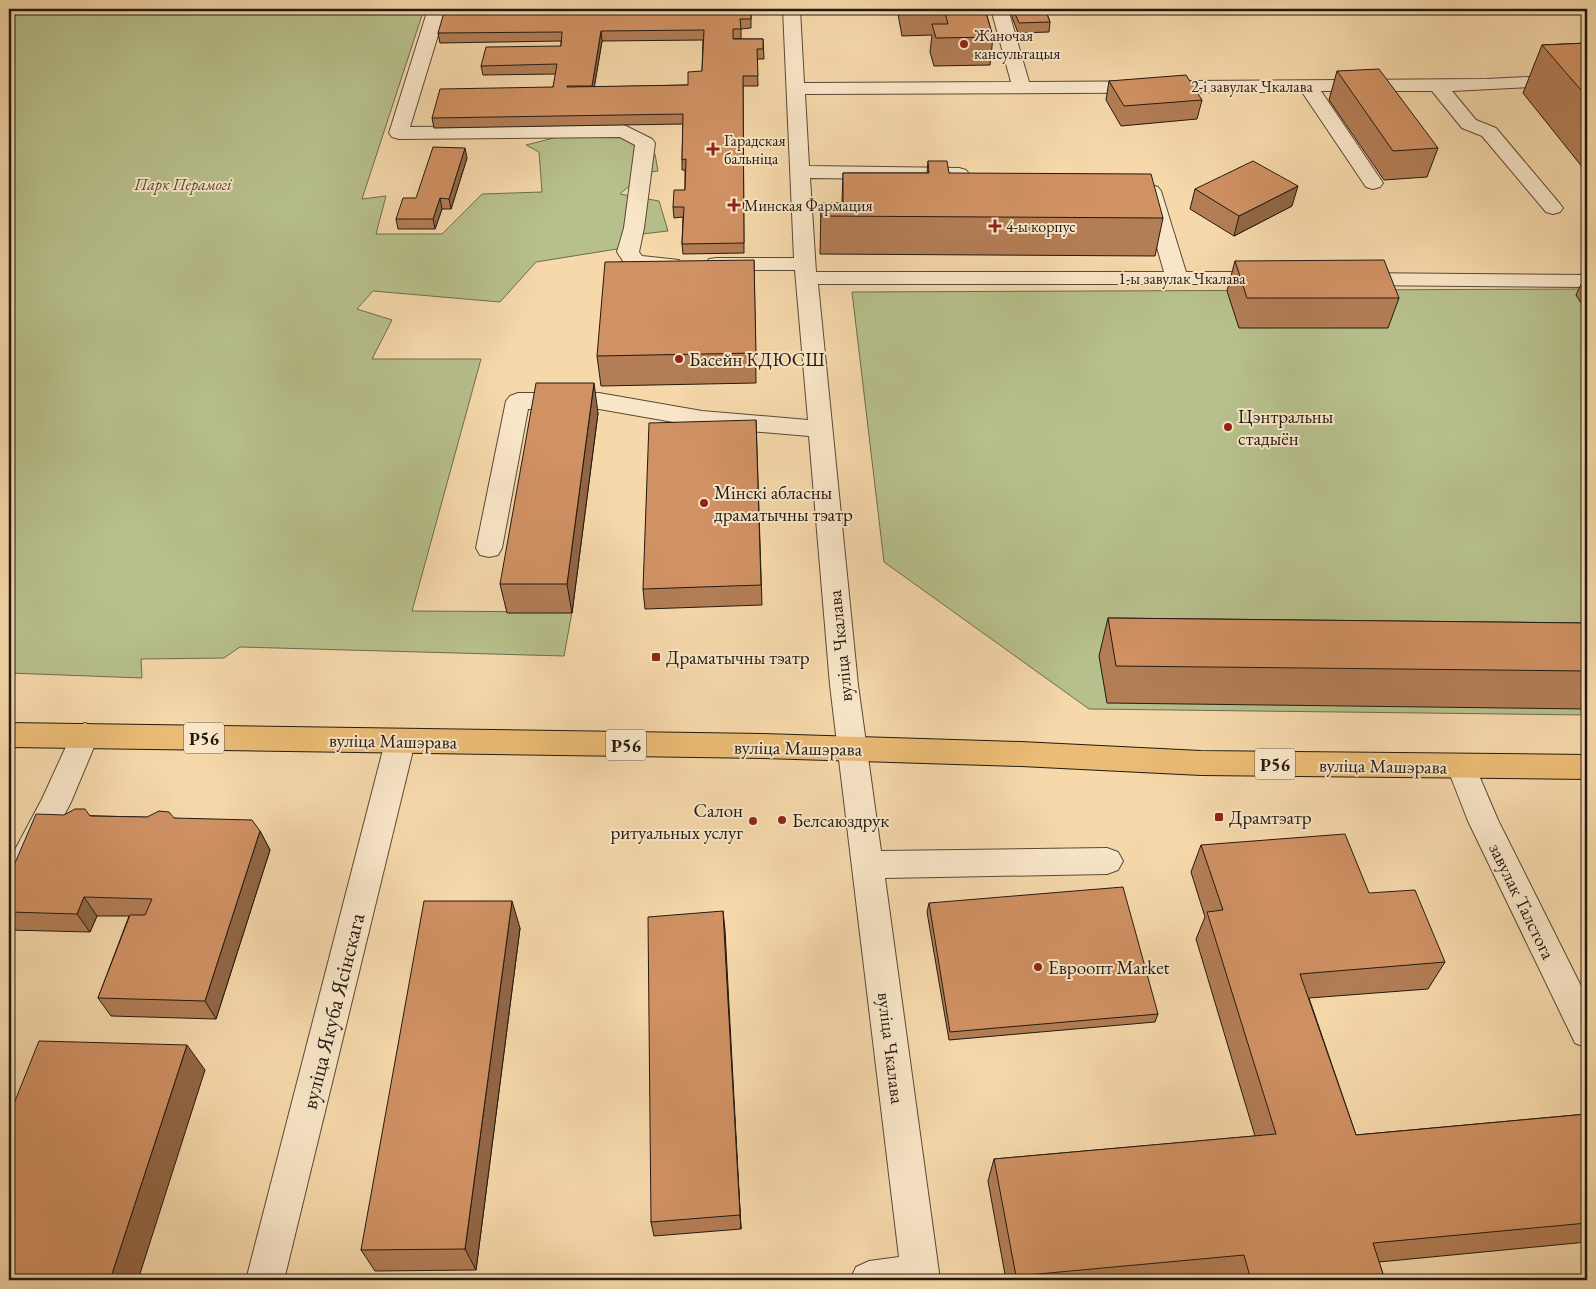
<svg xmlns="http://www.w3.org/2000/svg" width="1596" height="1289" viewBox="0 0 1596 1289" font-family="'EB Garamond',serif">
	<rect width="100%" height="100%" fill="#f6d8aa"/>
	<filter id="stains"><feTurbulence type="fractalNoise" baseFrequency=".004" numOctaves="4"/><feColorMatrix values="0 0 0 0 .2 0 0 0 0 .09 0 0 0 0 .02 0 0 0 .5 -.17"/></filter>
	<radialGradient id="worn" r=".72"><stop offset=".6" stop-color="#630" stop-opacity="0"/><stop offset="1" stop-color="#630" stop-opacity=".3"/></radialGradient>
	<g fill="#b7c08c" stroke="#6c6d4e">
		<polygon points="9,9 424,9 362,199 386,196 376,234 442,234 482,194 542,192 539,152 526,145 585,130 635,132 655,154 658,171 644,173 620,194 659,201 668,231 642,234 623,248 536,262 500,302 373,291 357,309 392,320 372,359 481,359 412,611 572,612 564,656 240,647 224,658 141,659 142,678 9,673"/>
		<polygon points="1587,289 1587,715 1089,709 884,562 852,292"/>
	</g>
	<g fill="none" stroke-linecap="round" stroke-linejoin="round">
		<g stroke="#574a37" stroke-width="2">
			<g id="minor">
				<polygon points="428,9 446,9 410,127 624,125 652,139 655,143 644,228 639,252 642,256 679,260 682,265 679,270 671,271 627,267 617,252 624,228 635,145 620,137 399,139 392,137 389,133"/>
				<polygon points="783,9 800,9 804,83 1011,82 991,9 1008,9 1029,82 1487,79 1587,74 1587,84 1452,91 1476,120 1496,128 1560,204 1563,208 1560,212 1553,214 1546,212 1482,136 1462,128 1432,91 1321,91 1383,183 1380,187 1373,189 1366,187 1302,92 805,94 809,166 959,168 966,170 969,174 966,178 959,180 810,178 816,272 1164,272 1141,191 1144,187 1151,185 1158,187 1161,191 1186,272 1268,272 1276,273 1279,278 1276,283 1268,284 818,284 858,685 881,851 1107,848 1118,852 1123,861 1118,870 1107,874 885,878 940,1280 850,1280 856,1267 869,1261 899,1257 830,685 809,436 702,427 599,409 528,409 502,548 498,555 489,557 480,555 476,548 506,401 510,396 518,393 599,393 702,411 808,420 795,270 717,270 709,269 706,264 709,259 717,258 794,258"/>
				<polygon points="1354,273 1587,275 1587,287 1354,285 1346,284 1343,279 1346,274"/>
				<polygon points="85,723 95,727 99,735 71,802 20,901 9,905 9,861 42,799 75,727"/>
				<polygon points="400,730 410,734 415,742 284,1280 246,1280 385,742 390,734"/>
				<polygon points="1462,755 1472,759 1498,820 1587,998 1587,1048 1575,1043 1468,821 1447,767 1452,759"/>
			</g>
		</g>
		<g stroke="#221a11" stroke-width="2">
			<polygon id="major" points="9,723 763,734 1021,742 1201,751 1587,755 1587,779 1201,775 1021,766 763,758 9,747"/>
		</g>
		<use href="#minor" fill="#f9e6c8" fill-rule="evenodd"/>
		<use href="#major" fill="#ebbc75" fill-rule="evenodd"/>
	</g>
	<g fill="#b37d55" stroke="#221a11" fill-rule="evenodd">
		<polygon points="897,9 985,9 993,37 990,65 934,66 930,52 932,35 902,36"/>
		<polygon points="1013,9 1045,9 1050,22 1049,32 1018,33 1012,17"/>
		<path d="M741,10h10v18l-10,1v10h-7h29l1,20h-7l1,27h-15l1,167 -61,1 -1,-10 1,-27 -9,1 -1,-11 12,-17v-20h-3v-10l1,-36 -249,4 -2,-10 121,-31 3,-13 -73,1 -2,-9 80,-20v-5l-121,2 -2,-10zM703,40l-1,31 -14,14 -94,2 8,-46z"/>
		<polygon points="1587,43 1587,173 1523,93 1542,45"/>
		<polygon points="1337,71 1438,148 1427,177 1384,180 1329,100"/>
		<polygon points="1109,81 1202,100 1197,119 1121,126 1106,100"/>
		<polygon points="467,158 451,209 442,209 435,229 398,229 396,219"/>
		<polygon points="928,161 949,173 1163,218 1155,256 820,254 821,203 842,203 843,173 927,173"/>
		<polygon points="1195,189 1292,206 1234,236 1190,209"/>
		<polygon points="754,260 756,383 601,386 597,356"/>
		<polygon points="1235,261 1399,298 1388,328 1239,328 1227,291"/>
		<polygon points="1586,274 1587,274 1587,312 1576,295"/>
		<polygon points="598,413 572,613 507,613 500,584"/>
		<polygon points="756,420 762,605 645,609 643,589"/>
		<polygon points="1108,618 1587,623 1587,709 1107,703 1099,656"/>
		<polygon points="64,815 174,818 260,831 270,850 216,1019 111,1016 98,998 129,916 97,916 90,932 9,930 9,877"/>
		<polygon points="1201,845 1369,893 1445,962 1428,989 1309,998 1356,1135 1587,1114 1587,1242 1379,1262 1385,1280 1231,1280 1230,1275 1179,1280 1006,1280 988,1181 994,1159 1255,1136 1196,939 1205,917 1191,872"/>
		<polygon points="929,903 1158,1014 1155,1022 949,1040 927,912"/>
		<polygon points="723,912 741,1229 654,1236 651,1222"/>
		<polygon points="520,928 476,1270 375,1271 361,1250"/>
	</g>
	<g fill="#926645" stroke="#221a11">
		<polygon points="601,31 602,41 593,95 592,86"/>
		<polygon points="465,148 467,158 451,209 449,199"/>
		<polygon points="1298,186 1292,206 1234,236 1239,216"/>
		<polygon points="440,198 442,209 435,229 433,219"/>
		<polygon points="594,383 598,413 572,613 567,584"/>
		<polygon points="260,831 270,850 216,1019 205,1001"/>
		<polygon points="84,897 97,916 90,932 77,914"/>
		<polygon points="512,901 520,928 476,1270 465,1249"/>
		<polygon points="723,911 725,930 741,1229 740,1215"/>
		<polygon points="187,1045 205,1070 138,1280 110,1280"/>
	</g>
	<g fill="#d09163" stroke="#221a11" fill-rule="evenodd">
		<path d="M445,9h295v1h11v9h-11l1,10h-8v10h30v10h-6l1,27h-15l1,167 -62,1 2,-37h-11l1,-17h11l1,-31 -4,1 1,-46 -251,4 8,-29 113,-2 4,-23 -76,2 5,-19 75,-1 1,-14 -124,1zM704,30l-2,41 -14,1v13l-121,2v-1h25l9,-55z"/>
		<polygon points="944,9 985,9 993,37 936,38 932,24 948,24"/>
		<polygon points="1013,9 1045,9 1050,22 1019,23"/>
		<polygon points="1587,43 1587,97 1542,45"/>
		<polygon points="1379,69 1438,148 1393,151 1337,71"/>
		<polygon points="1186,75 1202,100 1124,106 1109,81"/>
		<polygon points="433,147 465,148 449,199 440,198 433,219 396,219 403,198 416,198"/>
		<polygon points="928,161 947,161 949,173 1151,174 1163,218 821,216 821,203 843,203 843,173 929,173"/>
		<polygon points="1253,161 1298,186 1239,216 1195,189"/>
		<polygon points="754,260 756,353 597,356 605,262"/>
		<polygon points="1384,260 1399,298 1247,298 1235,261"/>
		<polygon points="536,383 594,383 567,584 500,584"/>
		<polygon points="756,420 761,585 643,589 649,423"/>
		<polygon points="1108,618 1587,623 1587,671 1116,666"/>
		<polygon points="75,809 85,809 90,816 147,817 159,811 169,812 174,818 252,820 260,831 205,1001 98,998 130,915 145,915 152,899 84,897 77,914 9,912 9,877 36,814 64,815"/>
		<polygon points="1345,834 1369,893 1415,890 1445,962 1300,974 1356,1135 1587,1114 1587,1223 1373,1243 1385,1280 1251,1280 1244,1255 1016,1276 994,1159 1276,1134 1207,912 1223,910 1201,845"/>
		<polygon points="1123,887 1158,1014 950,1032 929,903"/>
		<polygon points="424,901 512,901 465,1249 361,1250"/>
		<polygon points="723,911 740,1215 651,1222 648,917"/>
		<polygon points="39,1041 187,1045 110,1280 9,1280 9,1116"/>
	</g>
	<g fill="#8f2418" stroke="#f9e6c8" stroke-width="2">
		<circle cx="964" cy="44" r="5"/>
		<path d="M710.5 141.5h5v5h5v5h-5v5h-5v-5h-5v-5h5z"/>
		<path d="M731.5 197.5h5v5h5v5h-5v5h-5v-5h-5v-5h5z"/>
		<path d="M992.5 218.5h5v5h5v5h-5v5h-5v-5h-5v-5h5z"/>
		<circle cx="679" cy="359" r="5"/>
		<circle cx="1228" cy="427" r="5"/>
		<circle cx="704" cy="503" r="5"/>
		<rect x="651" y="652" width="10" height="10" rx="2.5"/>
		<rect x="1214" y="812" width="10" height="10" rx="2.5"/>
		<circle cx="782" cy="820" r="5"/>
		<circle cx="753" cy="821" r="5"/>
		<circle cx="1038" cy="967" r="5"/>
	</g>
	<g text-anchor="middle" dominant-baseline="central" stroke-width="4" stroke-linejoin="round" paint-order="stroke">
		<g font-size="16" fill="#221a11" stroke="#f9e6c8" text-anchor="start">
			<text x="974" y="35">Жаночая<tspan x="974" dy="18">кансультацыя</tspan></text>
			<text x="724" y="140">Гарадская<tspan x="724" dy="18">бальніца</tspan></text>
			<text x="744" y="205">Минская Фармация</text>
			<text x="1006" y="226">4-ы корпус</text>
		</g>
		<g font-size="16" fill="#221a11" stroke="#f9e6c8">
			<text x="1252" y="86">2-і завулак Чкалава</text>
			<text x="1182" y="278">1-ы завулак Чкалава</text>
		</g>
		<g font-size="16" font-style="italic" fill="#4f4c36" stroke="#f9e6c8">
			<text x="183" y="184">Парк Перамогі</text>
		</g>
		<g fill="#f9e6c8" stroke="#625748" stroke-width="1">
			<rect x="184" y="722.5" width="40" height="31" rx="4"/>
			<rect x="606" y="729.5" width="40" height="31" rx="4"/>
			<rect x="1255" y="748.5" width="40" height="31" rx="4"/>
		</g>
		<g font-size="18" font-weight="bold" fill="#221a11">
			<text x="204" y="738">Р56</text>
			<text x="626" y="745">Р56</text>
			<text x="1275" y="764">Р56</text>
		</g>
		<g font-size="19" fill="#221a11" stroke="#f9e6c8" text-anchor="start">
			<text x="689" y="359">Басейн КДЮСШ</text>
			<text x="1238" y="416">Цэнтральны<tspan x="1238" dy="22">стадыён</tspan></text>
			<text x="714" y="492">Мінскі абласны<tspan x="714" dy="22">драматычны тэатр</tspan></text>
			<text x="666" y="657">Драматычны тэатр</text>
			<text x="743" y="810" text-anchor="end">Салон<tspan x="743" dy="22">ритуальных услуг</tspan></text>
			<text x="1229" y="817">Драмтэатр</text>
			<text x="792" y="820">Белсаюздрук</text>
			<text x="1048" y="967">Евроопт Market</text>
		</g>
		<g font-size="19" fill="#221a11" stroke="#f9e6c8">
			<text transform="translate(840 646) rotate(-96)">вуліца Чкалава</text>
			<text transform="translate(393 741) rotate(1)">вуліца Машэрава</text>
			<text transform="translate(798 748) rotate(1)">вуліца Машэрава</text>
			<text transform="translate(1383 766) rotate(1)">вуліца Машэрава</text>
			<text transform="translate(1522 901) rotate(64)">завулак Талстога</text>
			<text transform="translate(891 1048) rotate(83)">вуліца Чкалава</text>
		</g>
		<g font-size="22" fill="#221a11" stroke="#f9e6c8">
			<text transform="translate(333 1011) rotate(-76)">вуліца Якуба Ясінскага</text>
		</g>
	</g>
	<rect width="1596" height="1289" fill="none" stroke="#f6d8aa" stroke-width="30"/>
	<rect x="10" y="10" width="1576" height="1269" fill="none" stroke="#221a11" stroke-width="2.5"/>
	<rect x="15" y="15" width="1566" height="1259" fill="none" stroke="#221a11"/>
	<rect width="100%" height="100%" filter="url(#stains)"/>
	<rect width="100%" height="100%" fill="url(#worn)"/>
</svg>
